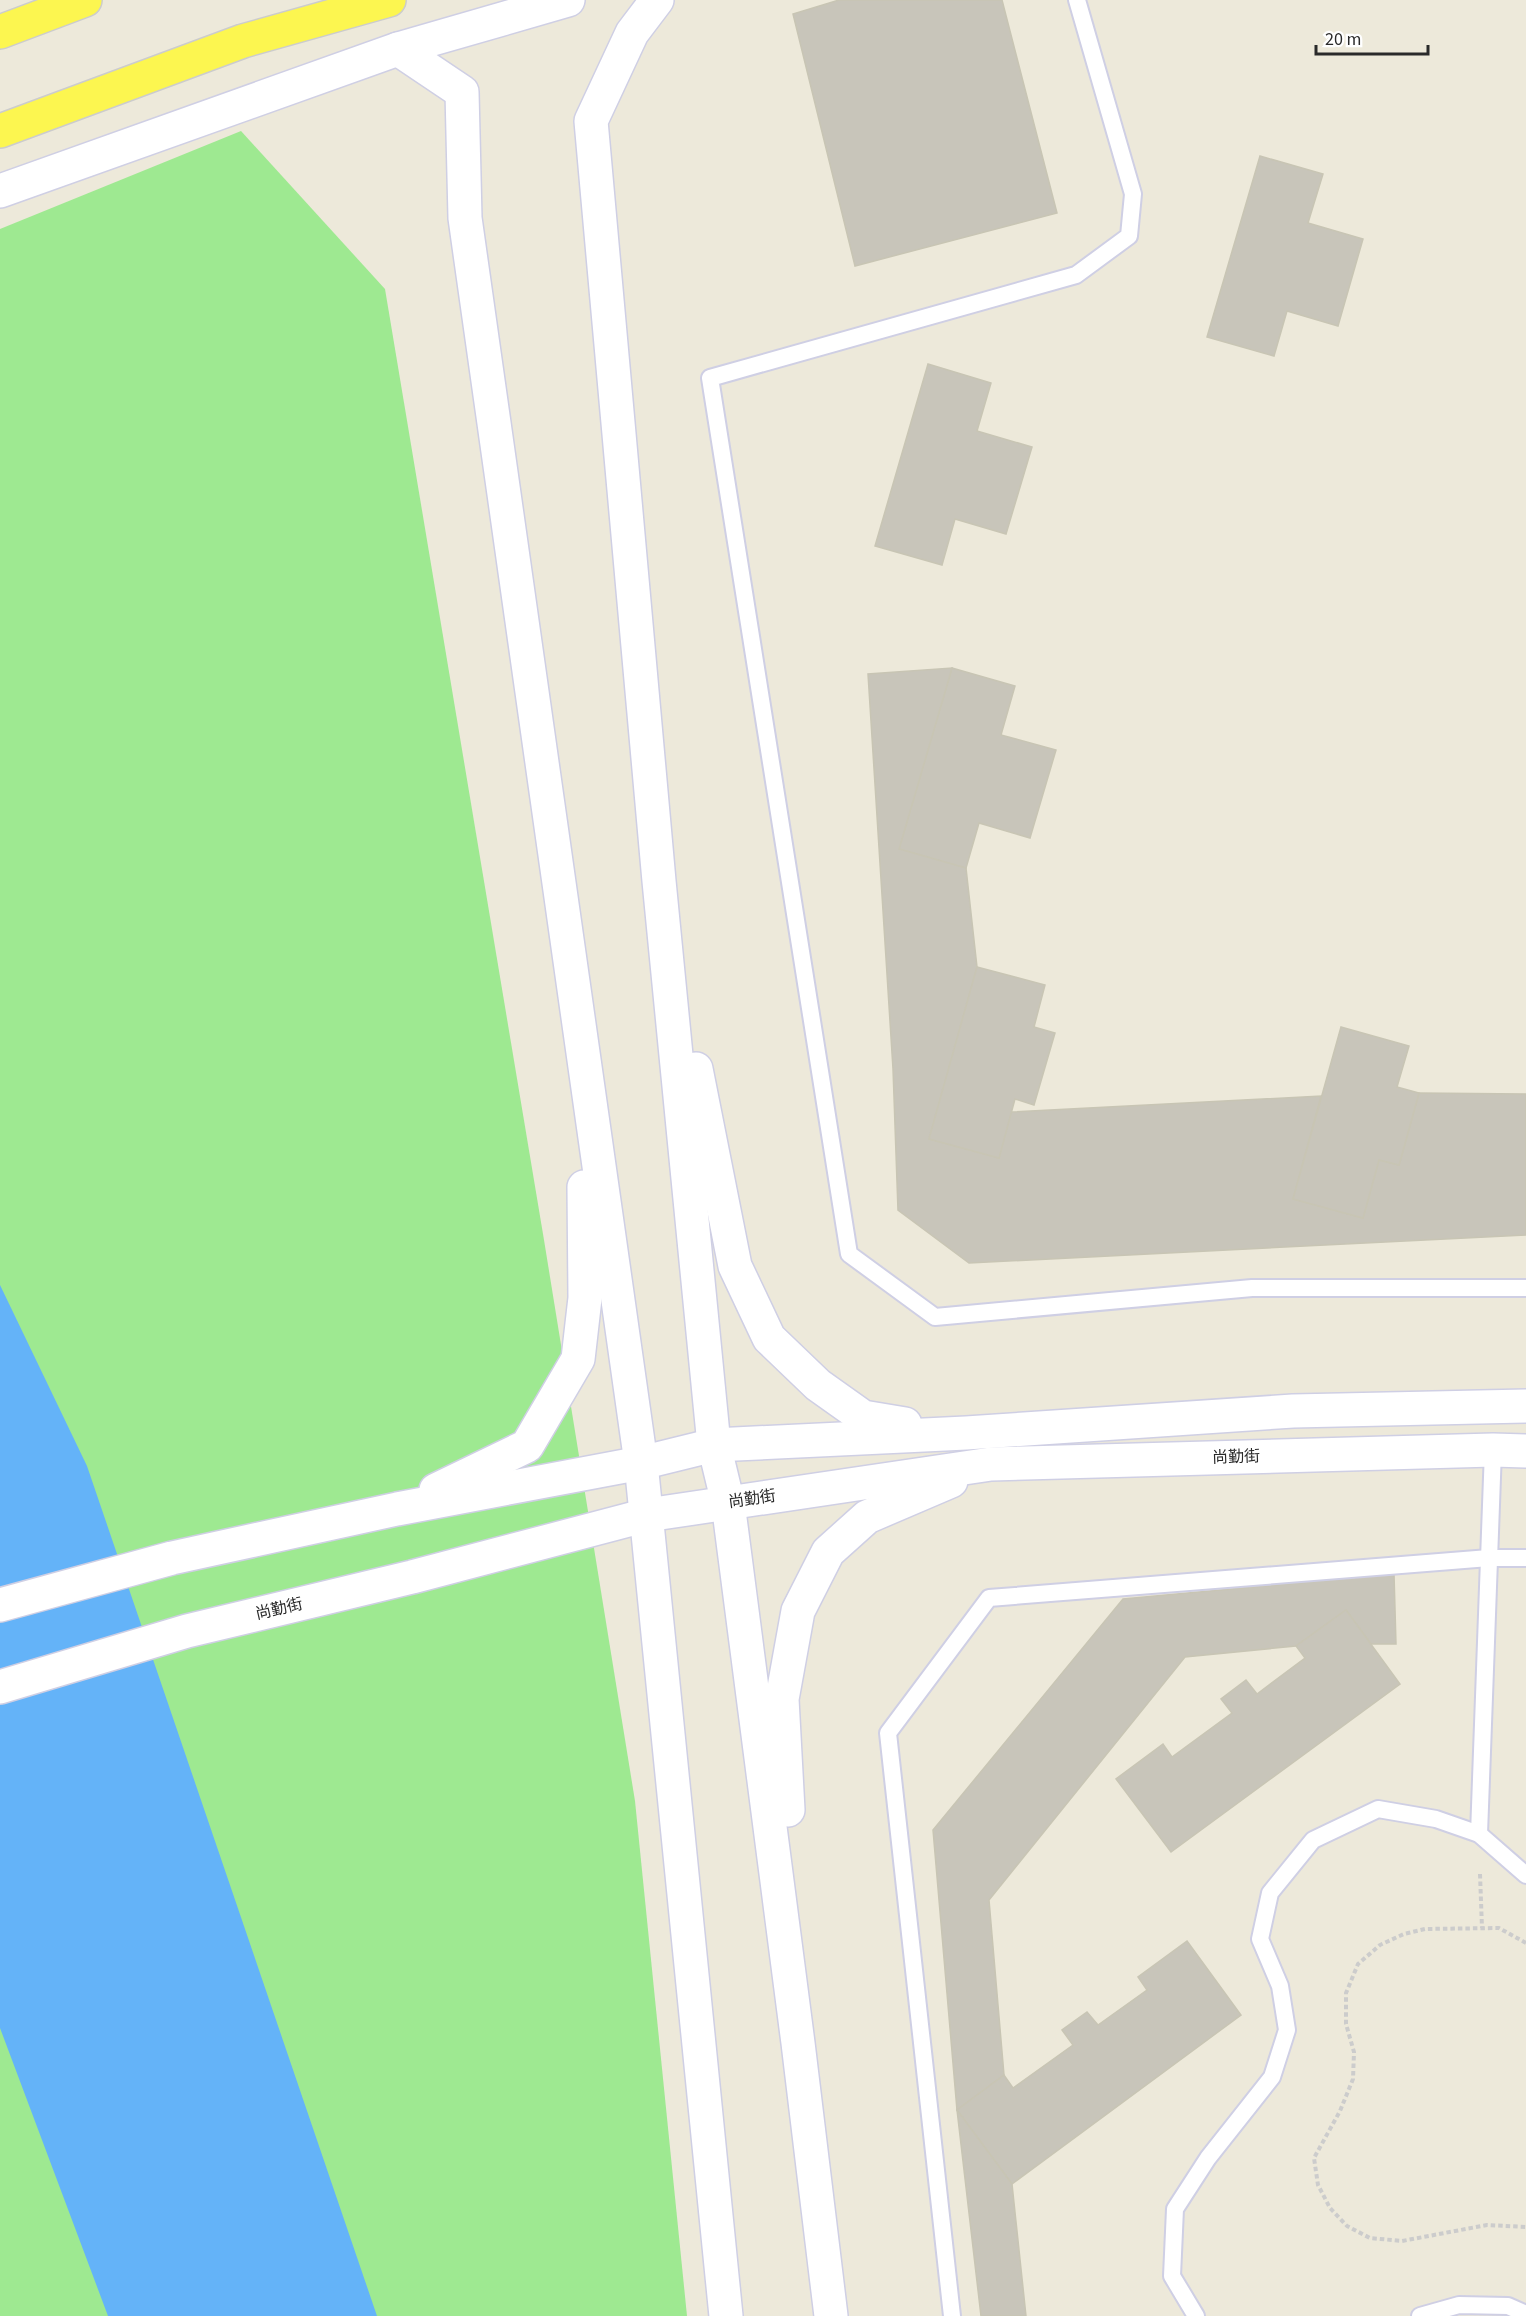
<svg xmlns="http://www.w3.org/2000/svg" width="1526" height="2316" viewBox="0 0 1526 2316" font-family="'Source Sans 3','Noto Sans SC',sans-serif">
	<rect width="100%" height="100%" fill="#ede9da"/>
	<polygon fill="#9ee991" points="241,131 385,289 544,1240 635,1801 687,2316 0,2316 0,229"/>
	<polygon fill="#64b3f8" points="0,1285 87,1466 377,2316 108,2316 0,2028"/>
	<g fill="#c8c5ba" stroke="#c8c5b4" stroke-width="1.5">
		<polygon points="839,0 1002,0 1057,213 855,266 793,14"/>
		<polygon points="1260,156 1323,174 1308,223 1363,239 1338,326 1287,311 1274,356 1207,337"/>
		<polygon points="928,364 991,383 977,431 1032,447 1006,534 955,519 942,565 875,546"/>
		<polygon points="952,668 1015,686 1001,735 1056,750 1030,838 979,823 966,868 899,849"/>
		<polygon points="952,668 899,849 966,868 977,967 929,1139 999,1158 1011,1112 1321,1096 1293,1199 1363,1218 1379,1160 1399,1165 1419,1093 1526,1094 1526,1235 969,1263 898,1210 893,1069 868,674"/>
		<polygon points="977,967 1045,985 1034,1027 1055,1033 1034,1105 1015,1099 999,1158 929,1139"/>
		<polygon points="1341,1027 1409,1046 1397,1087 1419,1093 1399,1165 1379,1160 1363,1218 1293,1199"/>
		<polygon points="1394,1574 1396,1644 1371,1644 1346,1610 1296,1646 1185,1657 989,1900 1004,2075 957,2110 933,1830 1123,1599"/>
		<polygon points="1346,1610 1400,1684 1171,1852 1116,1779 1163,1744 1172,1757 1232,1713 1221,1699 1246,1680 1257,1694 1305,1658 1296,1646"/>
		<polygon points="1187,1941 1241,2015 1012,2184 957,2110 1004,2075 1013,2088 1073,2045 1062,2030 1087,2012 1098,2025 1147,1990 1138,1977"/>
		<polygon points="957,2110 1012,2184 1026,2316 981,2316"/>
	</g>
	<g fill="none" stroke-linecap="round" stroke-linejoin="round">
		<g stroke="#cfcfe4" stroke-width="20">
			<g id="lane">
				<polyline points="1077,0 1133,194 1129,236 1076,275 710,378 849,1254 935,1317 1252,1288 1526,1288"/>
				<polyline points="1479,1834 1493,1450"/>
				<polyline points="952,2316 888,1733 989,1598 1489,1558 1526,1558"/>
				<polyline points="1196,2316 1172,2276 1175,2209 1208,2158 1272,2077 1287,2030 1280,1986 1260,1939 1270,1893 1313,1840 1378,1809 1436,1819 1479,1834 1526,1875"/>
				<polyline points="1420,2316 1459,2305 1508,2306 1526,2314"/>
			</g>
		</g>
		<g stroke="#cfcfe4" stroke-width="36">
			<polyline id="street" points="0,191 398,49 568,0"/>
		</g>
		<g stroke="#cfcfe4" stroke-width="36">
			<g id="secondary">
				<polyline points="657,0 632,33 591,121 659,881 714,1445 728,1503 798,2043 831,2316"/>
				<polyline points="398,49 462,92 465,218 641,1463 726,2316"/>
				<polyline points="696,1069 735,1266 769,1338 818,1385 863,1417 905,1424"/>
				<polyline points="436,1490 527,1446 578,1359 585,1298 584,1187"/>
				<polyline points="0,1605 172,1558 397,1509 641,1463 714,1445 966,1433 1293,1411 1526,1406"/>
				<polyline points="0,1687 187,1631 412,1577 647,1515 991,1464 1493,1450 1526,1451"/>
				<polyline points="788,1810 782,1699 798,1611 828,1552 867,1517 951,1481"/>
			</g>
		</g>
		<g stroke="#ccc" stroke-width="36">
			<g id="primary">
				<polyline points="0,32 85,0"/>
				<polyline points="0,131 243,41 389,0"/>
			</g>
		</g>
		<g stroke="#ccc" stroke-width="4" stroke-dasharray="4.5 3" stroke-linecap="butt">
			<polyline points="1480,1874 1482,1928"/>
			<polyline points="1526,1943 1499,1928 1425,1929 1404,1934 1380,1945 1358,1964 1346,1993 1346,2024 1354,2052 1353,2079 1340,2111 1314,2158 1318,2185 1330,2208 1347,2226 1370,2238 1402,2241 1487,2225 1526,2227"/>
		</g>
		<use href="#lane" stroke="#fff" stroke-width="16"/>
		<use href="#street" stroke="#fff" stroke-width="33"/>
		<use href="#secondary" stroke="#fff" stroke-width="33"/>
		<use href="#primary" stroke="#fcf650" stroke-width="33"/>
	</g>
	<g text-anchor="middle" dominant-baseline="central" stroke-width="4.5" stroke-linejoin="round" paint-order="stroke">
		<g font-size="16" fill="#2a2a2a" stroke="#fff">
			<text transform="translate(1236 1457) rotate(-2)">尚勤街</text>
			<text transform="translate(752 1499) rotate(-8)">尚勤街</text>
			<text transform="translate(279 1609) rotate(-13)">尚勤街</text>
		</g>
	</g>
	<path d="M1316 45v9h112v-9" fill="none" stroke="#2a2a2a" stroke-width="3"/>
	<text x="1325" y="45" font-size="18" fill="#2a2a2a" stroke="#ffffff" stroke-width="4.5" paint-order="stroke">20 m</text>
</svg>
